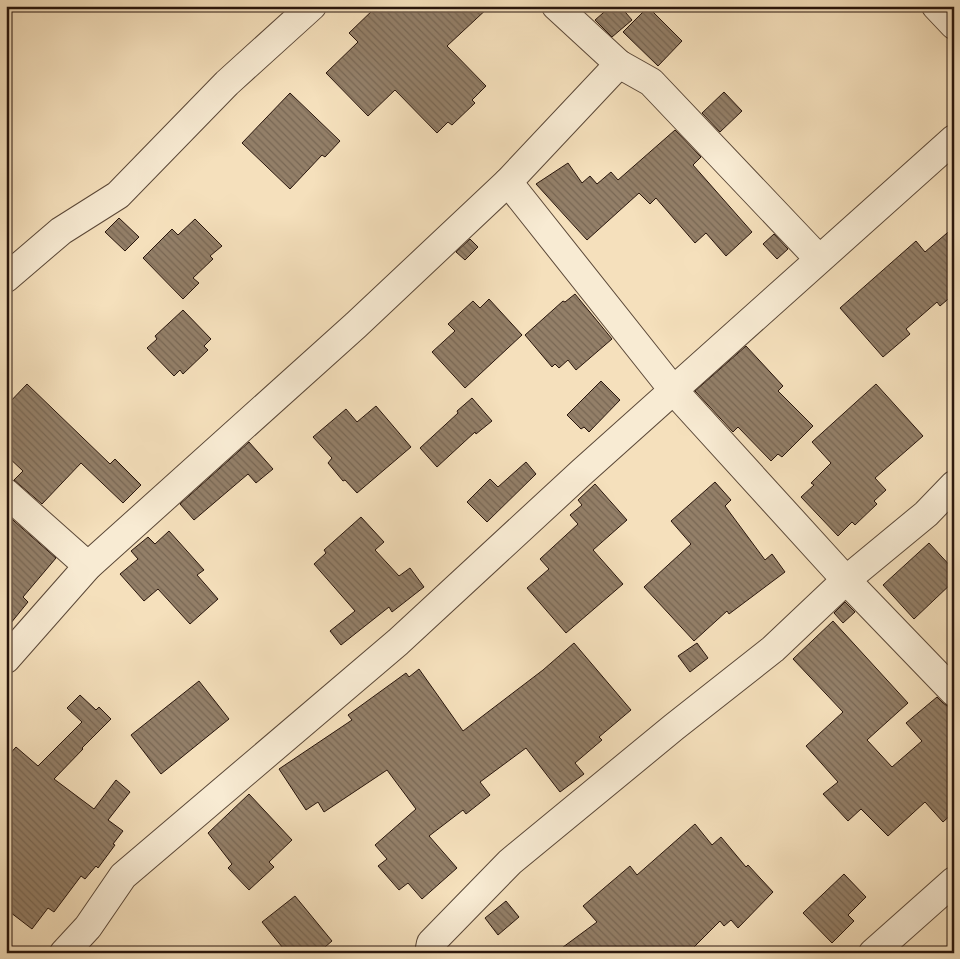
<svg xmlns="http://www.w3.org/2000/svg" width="960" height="959" viewBox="0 0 960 959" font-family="'IM FELL Double Pica',serif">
	<defs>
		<pattern id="building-back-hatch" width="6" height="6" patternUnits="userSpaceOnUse" patternTransform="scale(1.25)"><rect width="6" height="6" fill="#937f68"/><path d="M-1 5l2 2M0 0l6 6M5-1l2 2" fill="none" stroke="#786754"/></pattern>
	</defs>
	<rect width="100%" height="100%" fill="#f5e0bc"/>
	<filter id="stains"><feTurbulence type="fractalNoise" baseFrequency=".004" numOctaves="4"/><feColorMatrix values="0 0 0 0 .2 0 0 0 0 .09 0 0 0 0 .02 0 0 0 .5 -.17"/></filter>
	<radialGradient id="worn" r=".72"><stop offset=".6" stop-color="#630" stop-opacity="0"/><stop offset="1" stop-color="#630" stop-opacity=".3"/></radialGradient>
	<g fill="url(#building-back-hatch)" stroke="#28150c">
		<polygon points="377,6 490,6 447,46 486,86 472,100 475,103 452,125 448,122 437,133 395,90 368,116 326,73 358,42 349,33"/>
		<polygon points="611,6 620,6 632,20 612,37 595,20"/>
		<polygon points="648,7 682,41 658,66 623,32"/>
		<polygon points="724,92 742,111 720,132 702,113"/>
		<polygon points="290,93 340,141 325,157 322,155 290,189 242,143"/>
		<polygon points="675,130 701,157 693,165 752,232 726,256 706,233 695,243 656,198 650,204 639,193 587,240 536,184 568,163 582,183 590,176 597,184 611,172 618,180"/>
		<polygon points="119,218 139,237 125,251 105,232"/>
		<polygon points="195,219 222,246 210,256 213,259 193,278 199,283 183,299 143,258 172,229 178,235"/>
		<polygon points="954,227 954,294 940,306 937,302 906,329 910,334 883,357 840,308 916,241 925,252"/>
		<polygon points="774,234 788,249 777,259 763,244"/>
		<polygon points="470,239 478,247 465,260 456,252"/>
		<polygon points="575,294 612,339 576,370 568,360 559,368 555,364 552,367 525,335 563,301 565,302"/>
		<polygon points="489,299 522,335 465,388 432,352 455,331 448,324 473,301 480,308"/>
		<polygon points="183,310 211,339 204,346 208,350 183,374 180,370 174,376 147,348 157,339 155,336"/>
		<polygon points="746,346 783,386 778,391 813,426 782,457 778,454 771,461 738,427 733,432 695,391"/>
		<polygon points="601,381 620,400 589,432 584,427 581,429 567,415"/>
		<polygon points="27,384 110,464 115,459 141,485 123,503 81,463 42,504 14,480 23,471 6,455 6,406"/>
		<polygon points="876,384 923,436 875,478 886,490 874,501 877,504 855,525 852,522 838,536 801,497 814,485 811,483 831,463 812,442"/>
		<polygon points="472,398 492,421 476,434 475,432 437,467 420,448 458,413 457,411"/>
		<polygon points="376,406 411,447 357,493 345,480 343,481 328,463 332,458 313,437 346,409 357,422"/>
		<polygon points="249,442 273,469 256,483 248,474 194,520 180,504"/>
		<polygon points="526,462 536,474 487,522 467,502 490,479 498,487"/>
		<polygon points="715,482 731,500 725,506 765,560 772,554 785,572 729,614 727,611 694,641 644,587 691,544 671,521"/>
		<polygon points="595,484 627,520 593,550 623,584 566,633 527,588 549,569 540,559 578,524 570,515 582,505 578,500"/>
		<polygon points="6,514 56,558 23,597 28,602 6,629"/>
		<polygon points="361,517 384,542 375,550 399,576 410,568 424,587 392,612 389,607 341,645 330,631 355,611 314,564 326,553 324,550"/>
		<polygon points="169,531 204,570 197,575 218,599 190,624 158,589 144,601 120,574 138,559 131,551 148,537 155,544"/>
		<polygon points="929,543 954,570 954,581 914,619 883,585"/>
		<polygon points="845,602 855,612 843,623 834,613"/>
		<polygon points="833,621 908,703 867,740 892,767 922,741 906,723 937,697 943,703 949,707 954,707 954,812 943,822 925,802 888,836 861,809 848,821 823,794 838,782 806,746 843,712 793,659"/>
		<polygon points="574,643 631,710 599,737 602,740 575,763 584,774 560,792 526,748 480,782 490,795 466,814 463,810 429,836 457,868 422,899 408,883 399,890 378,866 387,859 375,845 416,809 387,770 324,812 318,802 306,810 279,769 352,720 348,715 406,673 409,677 419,669 463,731 543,670"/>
		<polygon points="697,643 708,658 690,672 678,656"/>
		<polygon points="199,681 229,719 161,774 131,735"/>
		<polygon points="80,695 96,710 99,707 111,719 82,748 83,749 54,779 94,809 116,780 130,792 108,820 123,831 113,844 115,845 98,868 96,866 85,879 81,876 54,912 48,908 32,929 6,909 6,758 16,747 38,766 82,722 67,708"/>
		<polygon points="249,794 292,840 269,862 274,867 249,890 228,868 232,864 208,833"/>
		<polygon points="695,824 712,845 721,837 746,867 748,865 773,892 738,928 731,920 724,926 720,921 688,953 555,953 597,922 583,906 630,866 637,875"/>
		<polygon points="844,874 866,897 848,915 854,921 832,943 803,913"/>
		<polygon points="295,896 332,941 318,953 287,953 262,922"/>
		<polygon points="506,901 519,917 498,935 485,918"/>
	</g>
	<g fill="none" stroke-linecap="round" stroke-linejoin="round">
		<g stroke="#5b4838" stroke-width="30">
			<g id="street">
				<polyline points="556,6 619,64 651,82 819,259"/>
				<polyline points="936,6 954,25"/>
				<polyline points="508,182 674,391 846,580 954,692"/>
				<polyline points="6,278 61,231 118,195 227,83 312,6"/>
				<polyline points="6,493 88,566"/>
				<polyline points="6,659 88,566 356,325 508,182 619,64"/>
				<polyline points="64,953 88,927 123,876 398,642 582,472 954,139"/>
				<polyline points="429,953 431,943 510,862 674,727 773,649 846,580 926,514 954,485"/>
				<polyline points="873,953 954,881"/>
			</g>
		</g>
		<use href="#street" stroke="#f8ebd3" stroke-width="28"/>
	</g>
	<rect width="960" height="959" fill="none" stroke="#f5e0bc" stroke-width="25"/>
	<rect x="8" y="8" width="945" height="944" fill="none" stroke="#28150c" stroke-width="2.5"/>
	<rect x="12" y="12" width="935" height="934" fill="none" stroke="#28150c"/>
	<rect width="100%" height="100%" filter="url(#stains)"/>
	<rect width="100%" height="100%" fill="url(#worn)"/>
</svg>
